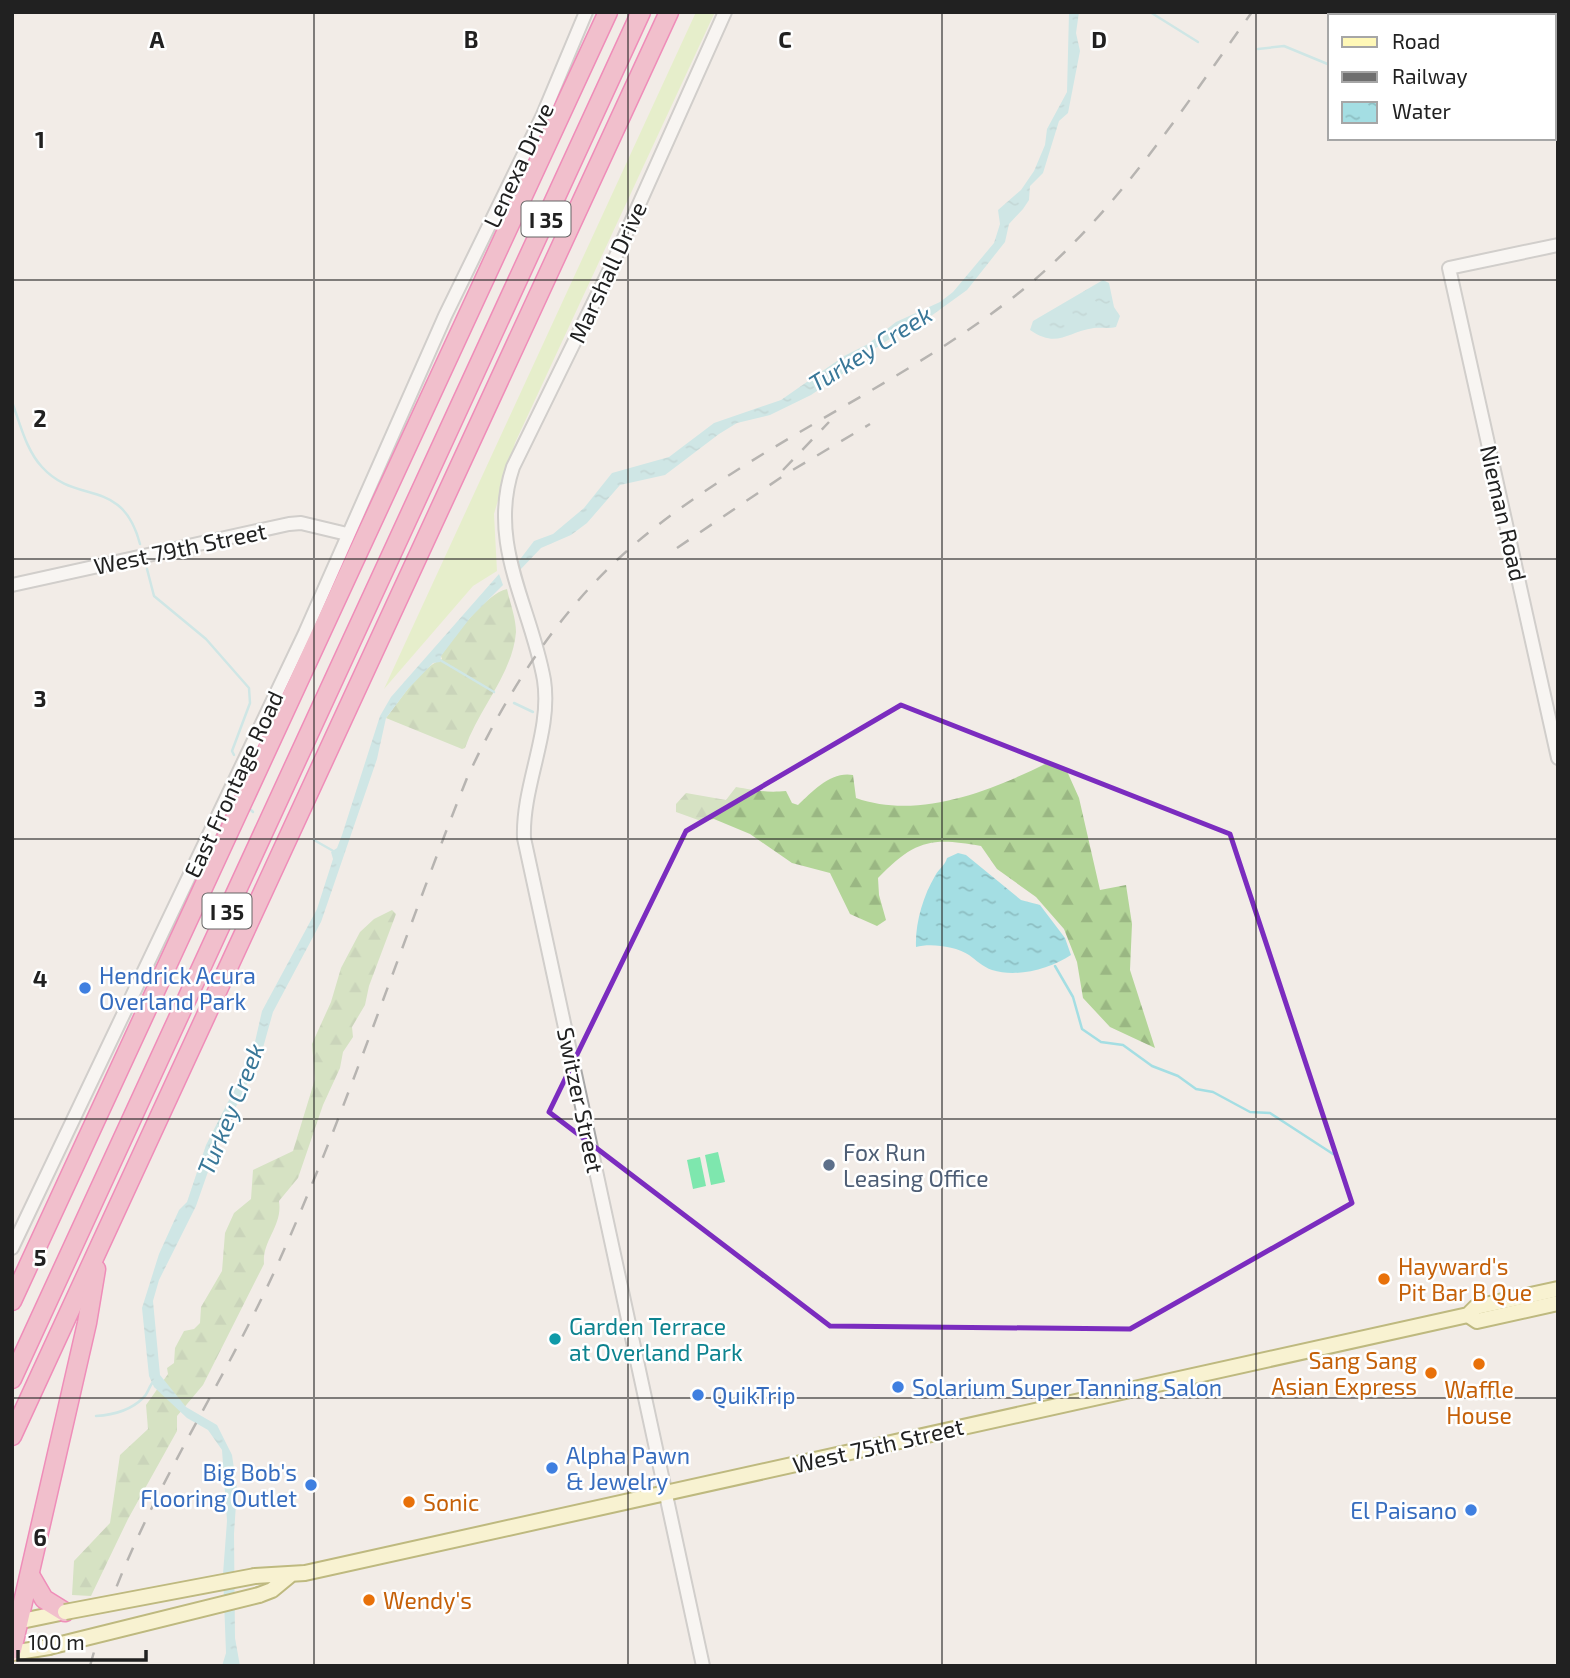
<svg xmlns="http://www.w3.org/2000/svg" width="1570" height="1678" viewBox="0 0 1570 1678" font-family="'Exo 2',sans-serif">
	<defs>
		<pattern id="forest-firs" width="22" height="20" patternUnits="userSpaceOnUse" patternTransform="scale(1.75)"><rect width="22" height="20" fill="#b3d598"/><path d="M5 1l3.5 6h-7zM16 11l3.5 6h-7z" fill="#9ab783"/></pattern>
		<pattern id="water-ripples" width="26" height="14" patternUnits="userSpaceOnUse" patternTransform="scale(1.75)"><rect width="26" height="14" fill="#a4dee3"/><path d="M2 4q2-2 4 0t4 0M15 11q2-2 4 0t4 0" fill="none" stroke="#8dbec2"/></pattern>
	</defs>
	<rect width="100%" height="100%" fill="#f2ece7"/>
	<polygon fill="#d7f0a9" points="696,12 715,12 515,443 494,514 497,571 473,586 384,689"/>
	<g fill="url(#forest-firs)">
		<path d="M507,589c3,14 9,29 9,43 -3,41 -37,76 -51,116l-3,1 -76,-31c16,-20 32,-48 56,-59l-1,-3c12,-18 45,-63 66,-67z"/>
		<path d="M1047,763l19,6 13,29 21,92 26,-5 6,39 -2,46 25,78 -45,-21 -27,-29 -6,-36 -13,-33 -28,-32 -39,-28 -16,-23c-50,-9 -66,-6 -103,32l1,17 7,25 -9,6 -27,-12 -20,-41 -38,-10 -42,-29 -36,-15 -13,2 -25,-9v-8l10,-11 40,7 10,-13c19,3 29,6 50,4l6,12 6,2c15,-14 33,-34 55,-30l3,23c62,22 135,-7 191,-35z"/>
		<path d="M392,910l4,4 -27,72 -4,19 -13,22 1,10 -10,15 -3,16 -17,37 -25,73 -19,23c4,25 -17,39 -15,63l-61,121 -26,31v15l-49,88 -37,77 -19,-1 2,-34 36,-38 10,-68 28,-26 -2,-24 22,-31 -1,-6 7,-5 1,-15 9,-17 10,-2 6,-6 1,-16 21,-36 3,-38 9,-20 17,-14 2,-29 40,-19 22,-72 -3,-35 19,-42 10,-34 19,-36 14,-13z"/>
	</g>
	<g fill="#7ee7ae">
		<polygon points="718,1152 725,1182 711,1185 705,1155"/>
		<polygon points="700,1157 706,1186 693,1189 687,1160"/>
	</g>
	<g fill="url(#water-ripples)">
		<polygon points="1069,12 1079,12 1076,33 1080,51 1068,113 1059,121 1043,173 1030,186 1029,200 1023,209 1009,224 1005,242 967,290 931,316 915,323 855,361 851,368 811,395 770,415 737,423 719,434 665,475 620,485 587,523 571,535 541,548 520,570 518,562 534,541 553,534 584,508 612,473 669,457 714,423 781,400 844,356 868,344 896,322 940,302 953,292 994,243 1000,224 998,210 1021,190 1034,171 1045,145 1047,129 1067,92"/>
		<path d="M1103,280l6,3 5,24 6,9 -4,11c-9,2 -15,0 -22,1 -28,4 -36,21 -64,2l3,-9z"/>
		<polygon points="499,574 503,585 470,618 441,656 440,662 433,663 408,689 386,718 377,759 321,922 273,1012 261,1055 217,1146 196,1206 159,1280 153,1301 160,1375 186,1407 217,1425 232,1455 237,1489 234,1534 235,1638 240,1666 222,1666 226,1653 223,1574 227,1521 222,1450 208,1430 187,1418 154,1387 149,1376 142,1308 159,1254 179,1210 187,1202 206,1145 252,1055 262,1011 317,909 333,859 331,852 337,848 342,835 380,716 391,697"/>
		<path d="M958,853l8,2 55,45 19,5 25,33 6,17c-21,14 -54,23 -79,15 -9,-3 -16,-10 -23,-15 -14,-9 -39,-12 -53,-8 -1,-23 7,-51 19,-71 4,-8 10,-10 12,-18z"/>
	</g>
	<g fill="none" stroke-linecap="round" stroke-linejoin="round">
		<g stroke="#a4dee3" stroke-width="2.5">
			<polyline points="1150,12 1198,42"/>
			<polyline points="1258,49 1284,46 1330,65"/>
			<polyline points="1554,124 1558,124"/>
			<path d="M12,402c8,21 14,48 30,65 35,39 80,9 98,77"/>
			<polyline points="147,569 154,596 206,639 249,688 250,703 232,751 234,755"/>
			<polyline points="440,660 494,692"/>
			<polyline points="514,703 533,712"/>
			<polyline points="251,810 253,812"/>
			<polyline points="314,840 335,852"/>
			<polyline points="1055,966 1073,997 1082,1029 1101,1042 1123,1045 1152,1066 1178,1076 1196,1089 1213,1092 1250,1112 1270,1113 1333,1154"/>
			<path d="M96,1416c17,-1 35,-6 47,-18 6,-5 5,-12 12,-18"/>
		</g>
		<g stroke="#a8a8a8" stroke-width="16">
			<g id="tertiary">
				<polyline points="1558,245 1449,268 1558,758"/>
				<polyline points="12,585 289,524 301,523 347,534"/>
				<polyline points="12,1248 305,633 445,316 542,117 586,12"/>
				<path d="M703,1666l-179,-828c-2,-53 28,-106 20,-158 -13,-74 -57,-136 -31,-213l98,-200 114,-255"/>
			</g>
		</g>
		<g stroke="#7f7a00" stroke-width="18">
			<g id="secondary">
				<polyline points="1468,1315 1477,1321 1558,1303"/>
				<polyline points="255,1576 305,1573 1468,1315 1476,1307 1558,1289"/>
				<polyline points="259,1595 272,1590 289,1576"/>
				<polyline points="12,1623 65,1612"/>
				<polyline points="12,1653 49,1647"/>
			</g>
		</g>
		<g stroke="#eb1981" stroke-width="21">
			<g id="motorway">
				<polyline points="12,1301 608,12"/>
				<polyline points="12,1379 641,12"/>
				<polyline points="12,1436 669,12"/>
				<polyline points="30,1575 44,1599 65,1612"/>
				<polyline points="12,1650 87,1323 96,1269"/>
			</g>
		</g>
		<use href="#tertiary" stroke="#fff" stroke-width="12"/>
		<use href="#secondary" stroke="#fff8b7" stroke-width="14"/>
		<use href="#motorway" stroke="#ef88ab" stroke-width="18"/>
		<g stroke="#6f6f6f" stroke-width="2.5" stroke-dasharray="14 14" stroke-linecap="butt">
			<polyline points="783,470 829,422"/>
			<polyline points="677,548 786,474 870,424"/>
			<path d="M90,1666c40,-147 124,-262 186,-398 72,-160 126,-327 191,-490 43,-93 100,-180 181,-245 116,-93 256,-149 372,-241 95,-77 161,-181 232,-280"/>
		</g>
		<g stroke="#7f7a00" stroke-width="18" stroke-linecap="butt">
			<g id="secondary-bridge">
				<polyline points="65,1612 255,1576"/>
				<polyline points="49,1647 259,1595"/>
			</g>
		</g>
		<use href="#secondary-bridge" stroke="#fff8b7" stroke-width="14"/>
	</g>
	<path d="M0 0H1570V1678H0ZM901,705l329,129 122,369 -222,126 -300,-3 -281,-214 137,-281z" fill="#f2ece7" fill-opacity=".55" fill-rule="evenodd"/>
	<path fill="none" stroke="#7b2cbf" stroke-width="5" stroke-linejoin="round" d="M901,705l329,129 122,369 -222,126 -300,-3 -281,-214 137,-281z"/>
	<path fill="none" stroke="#212121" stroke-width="2" stroke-opacity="0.55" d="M314,12v1654M628,12v1654M942,12v1654M1256,12v1654M12,280h1546M12,559h1546M12,839h1546M12,1119h1546M12,1398h1546"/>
	<g fill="#3f7fe0" stroke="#fff" stroke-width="2.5">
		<circle cx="85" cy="988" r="7"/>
		<circle cx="898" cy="1387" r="7"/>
		<circle cx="698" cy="1395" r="7"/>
		<circle cx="552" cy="1468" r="7"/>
		<circle cx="311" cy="1485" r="7"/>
		<circle cx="1471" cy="1510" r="7"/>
	</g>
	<circle fill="#5c6f8a" stroke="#fff" stroke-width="2.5" cx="829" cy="1165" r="7"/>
	<g fill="#e8710a" stroke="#fff" stroke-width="2.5">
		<circle cx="1384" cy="1279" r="7"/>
		<circle cx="1479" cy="1364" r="7"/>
		<circle cx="1431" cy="1373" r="7"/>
		<circle cx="409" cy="1502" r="7"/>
		<circle cx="369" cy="1600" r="7"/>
	</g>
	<circle fill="#0f9aa8" stroke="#fff" stroke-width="2.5" cx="555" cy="1339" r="7"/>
	<g text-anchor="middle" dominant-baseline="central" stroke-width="5" stroke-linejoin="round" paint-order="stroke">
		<g fill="#fff" stroke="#646464" stroke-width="2">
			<rect x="521.5" y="201.5" width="49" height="35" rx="5"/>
			<rect x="202.5" y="893.5" width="49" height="35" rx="5"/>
		</g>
		<g font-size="21" font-weight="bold" fill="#212121">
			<text x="546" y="219">I 35</text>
			<text x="227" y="911">I 35</text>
		</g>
		<g font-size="23" fill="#212121" stroke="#fff">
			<text transform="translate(518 165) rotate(-65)">Lenexa Drive</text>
			<text transform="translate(607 272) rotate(-65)">Marshall Drive</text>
			<text transform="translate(1504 513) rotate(77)">Nieman Road</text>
			<text transform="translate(180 548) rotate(-12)">West 79th Street</text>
			<text transform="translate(233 784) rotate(-65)">East Frontage Road</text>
			<text transform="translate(581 1100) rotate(78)">Switzer Street</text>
			<text transform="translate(878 1445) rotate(-13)">West 75th Street</text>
		</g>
		<g font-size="23" fill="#366cbe" stroke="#fff" text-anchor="start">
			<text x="99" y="975">Hendrick Acura<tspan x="99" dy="26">Overland Park</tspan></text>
			<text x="912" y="1387">Solarium Super Tanning Salon</text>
			<text x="712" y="1395">QuikTrip</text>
			<text x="566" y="1455">Alpha Pawn<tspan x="566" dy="26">&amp; Jewelry</tspan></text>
			<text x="297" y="1472" text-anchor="end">Big Bob's<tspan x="297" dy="26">Flooring Outlet</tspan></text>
			<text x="1457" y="1510" text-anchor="end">El Paisano</text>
		</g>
		<g font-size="23" fill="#4e5e75" stroke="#fff" text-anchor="start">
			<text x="843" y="1152">Fox Run<tspan x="843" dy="26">Leasing Office</tspan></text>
		</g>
		<g font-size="23" fill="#c56008" stroke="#fff" text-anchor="start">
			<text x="1398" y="1266">Hayward's<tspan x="1398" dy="26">Pit Bar B Que</tspan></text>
			<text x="1417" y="1360" text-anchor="end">Sang Sang<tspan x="1417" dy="26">Asian Express</tspan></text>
			<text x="1479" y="1389" text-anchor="middle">Waffle<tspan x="1479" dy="26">House</tspan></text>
			<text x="423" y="1502">Sonic</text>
			<text x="383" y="1600">Wendy's</text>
		</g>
		<g font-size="23" fill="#0d838f" stroke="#fff" text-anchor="start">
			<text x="569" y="1326">Garden Terrace<tspan x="569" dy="26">at Overland Park</tspan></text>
		</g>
		<g font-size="24" font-style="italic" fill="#397798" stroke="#fff">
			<text transform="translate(870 348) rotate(-32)">Turkey Creek</text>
			<text transform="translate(230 1109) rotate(-68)">Turkey Creek</text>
		</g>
	</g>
	<g font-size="23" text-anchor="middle" font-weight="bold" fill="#212121" stroke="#fff" stroke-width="5" stroke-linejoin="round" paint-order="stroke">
		<text x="157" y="48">A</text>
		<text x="471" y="48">B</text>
		<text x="785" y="48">C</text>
		<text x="1099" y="48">D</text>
		<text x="40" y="148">1</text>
		<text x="40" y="427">2</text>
		<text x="40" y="707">3</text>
		<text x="40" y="987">4</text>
		<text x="40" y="1266">5</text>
		<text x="40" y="1546">6</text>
	</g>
	<rect width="1570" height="1678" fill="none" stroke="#212121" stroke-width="28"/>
	<rect x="1328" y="14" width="228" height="126" fill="#ffffff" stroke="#a6a6a6" stroke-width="2"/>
	<rect x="1342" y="37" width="35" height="10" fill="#fff8b7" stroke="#a6a6a6" stroke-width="2"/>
	<text x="1392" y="49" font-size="21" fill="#212121">Road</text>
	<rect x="1342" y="72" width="35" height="10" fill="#6f6f6f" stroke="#a6a6a6" stroke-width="2"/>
	<text x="1392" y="84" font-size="21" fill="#212121">Railway</text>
	<rect x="1342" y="102" width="35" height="21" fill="url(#water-ripples)" stroke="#a6a6a6" stroke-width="2"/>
	<text x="1392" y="119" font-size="21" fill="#212121">Water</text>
	<path d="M18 1650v10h128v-10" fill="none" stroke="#212121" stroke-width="3.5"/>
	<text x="28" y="1650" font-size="21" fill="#212121" stroke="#ffffff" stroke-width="5" paint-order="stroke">100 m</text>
</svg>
